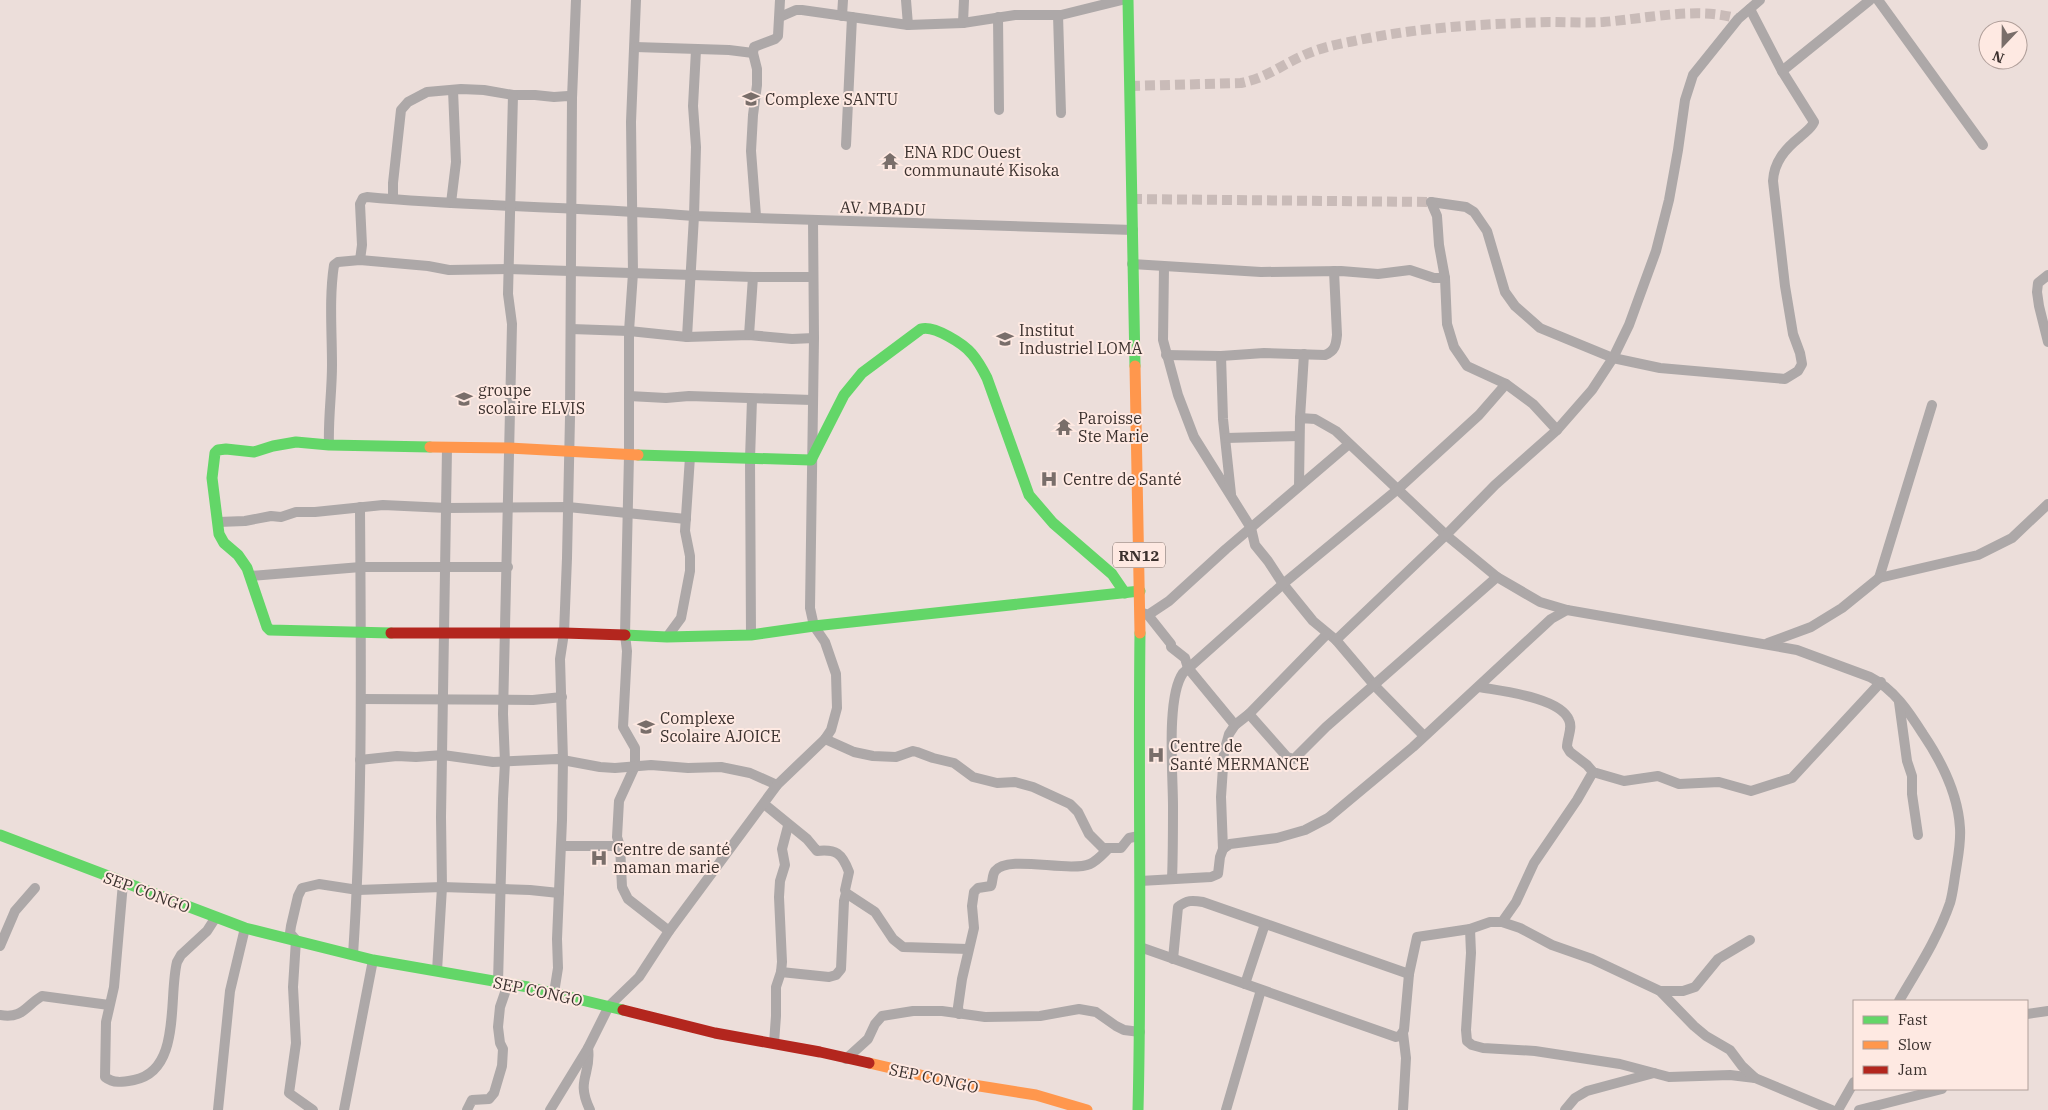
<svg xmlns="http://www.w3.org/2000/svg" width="2048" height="1110" viewBox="0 0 2048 1110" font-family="'IBM Plex Serif',serif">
	<rect width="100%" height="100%" fill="#ecdeda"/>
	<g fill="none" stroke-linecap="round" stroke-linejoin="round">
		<g stroke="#c9bbb8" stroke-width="10" stroke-dasharray="10 5" stroke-linecap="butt">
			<path d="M1130,86l111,-3c24,-5 38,-16 59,-26 16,-8 37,-13 54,-16 64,-14 131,-17 196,-19 17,0 35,1 53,0 41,-3 97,-16 135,-3"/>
			<polyline points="1132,199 1431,202"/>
		</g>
		<g stroke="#ada8a8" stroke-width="10">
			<polyline points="636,0 631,122 633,273 629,331 629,455 625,635 627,651 623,727 635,748 635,766 619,801 617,837 620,846 622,887 628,899 669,931"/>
			<polyline points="906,0 908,25"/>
			<polyline points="1878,0 1983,145"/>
			<polyline points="1058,15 1061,113"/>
			<polyline points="842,16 843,0"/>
			<polyline points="780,17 796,10 802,10 908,25 963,23 1015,15 1061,15 1122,0"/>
			<polyline points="998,17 999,110"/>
			<polyline points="963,23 964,0"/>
			<polyline points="635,47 729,50 753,53"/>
			<polyline points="1782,71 1870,0"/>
			<polyline points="846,145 852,17"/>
			<polyline points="393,199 393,183 401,110 408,102 427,92 461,89 484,90 513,95 535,95 554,97 568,96 572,98"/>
			<path d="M1431,202l35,5 8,5 13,19 18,61 10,14 25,22 73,30 47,10 125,11 13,-8 4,-7 -2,-11 -7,-19 -8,-48 -12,-105c1,-19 12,-32 27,-44 5,-5 11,-8 14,-15l-32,-51 -32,-62"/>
			<polyline points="1431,202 1437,216 1439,245 1445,278 1447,324 1454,347 1467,366 1506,384"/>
			<polyline points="451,203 456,162 453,90"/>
			<polyline points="756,216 751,151 753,115 757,85 757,69 753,53 754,47 775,39 778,36 780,0"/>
			<path d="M360,260l2,-15 -2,-41 3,-6 4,-1c109,10 218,10 327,19l439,14"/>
			<polyline points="1132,264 1261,272 1341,271 1378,274 1410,270 1434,278 1445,278"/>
			<polyline points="1164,267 1163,340 1178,395 1194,437 1251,528 1255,545 1268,561 1283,584 1313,621 1336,640 1375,686 1424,736"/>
			<polyline points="2048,275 2038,283 2037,292 2039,306 2048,342"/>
			<polyline points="571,329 629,331 687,337 749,335 792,339 814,338"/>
			<polyline points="749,335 753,277"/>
			<polyline points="687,337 694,216 696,147 693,106 696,50"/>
			<path d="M1166,355l55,1 43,-3 61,2c10,-4 11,-10 12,-20l-3,-64"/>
			<polyline points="1221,356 1223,419 1231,494"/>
			<polyline points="629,396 666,398 689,396 812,400"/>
			<polyline points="1300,418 1304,354"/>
			<polyline points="1226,438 1299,436"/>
			<path d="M329,445c-1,-27 3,-53 3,-80 0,-33 -3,-67 2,-100l4,-3 22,-2 68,6 21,4 60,-1 244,8h60"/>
			<path d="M1299,486l1,-68 15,1 21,12 110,104 51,42 43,25 27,8 230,40 73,27c24,12 39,35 53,57 19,28 35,61 37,94 1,14 -2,29 -4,42 -2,11 -3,23 -6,33 -12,35 -33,67 -51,98"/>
			<polyline points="218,522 245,521 271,516 281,517 296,512 315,512 383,505 447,508 568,507 686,519"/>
			<polyline points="250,576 361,567 508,567"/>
			<polyline points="1879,578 1932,405"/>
			<polyline points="1140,612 1148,615 1169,601 1226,549 1349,444"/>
			<polyline points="1148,615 1171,644 1171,647 1185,658 1188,668 1235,725"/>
			<polyline points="751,635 750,459 752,399"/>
			<polyline points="667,637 681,618 690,571 690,556 685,531 690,457"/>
			<polyline points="1336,640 1446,535 1495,485 1557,430 1592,390 1613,358 1629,325 1656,251 1669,200 1678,150 1685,100 1693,75 1738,19 1760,0"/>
			<polyline points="1768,643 1811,627 1842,608 1879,578 1978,555 2012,538 2048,504"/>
			<path d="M1479,687c21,4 81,10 90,33 4,8 -2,18 -2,27l3,5 17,13 6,7 31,9 34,-5 21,8 40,-2 32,9 41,-13 89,-96"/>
			<polyline points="361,699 533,700 562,697"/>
			<polyline points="1899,702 1907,761 1912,776 1912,794 1918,835"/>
			<polyline points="1249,714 1287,757 1294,759 1326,727 1497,577"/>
			<polyline points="825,739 854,752 873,756 896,757 913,751 917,752 933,758 954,763 973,777 997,783 1015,782 1033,787 1070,804 1078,812 1089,834 1103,848 1121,848 1129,838 1139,836"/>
			<polyline points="360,760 397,756 416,757 443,755 493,762 557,759 600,767 615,768 651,765 688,768 721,767 750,773 777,785"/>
			<path d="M764,804l43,35 10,12c19,-2 25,2 32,21l-4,18 1,3 -2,8 -3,68 -5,6 -7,2 -48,-5"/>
			<polyline points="561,846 620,846"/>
			<polyline points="1223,849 1230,844 1277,838 1305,830 1328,818 1413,747 1551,619 1567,610"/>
			<path d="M1172,879c1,-24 1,-49 1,-73 0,-32 -7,-109 10,-133l100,-89 115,-95 81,-74 27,-31 27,20 24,26"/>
			<polyline points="1140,881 1211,877 1218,874 1220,857 1223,849 1221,797 1224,752 1229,734 1235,725 1249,714 1327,634"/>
			<path d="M123,883l-9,104 -8,35 -1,55c9,7 18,5 29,3 48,-9 34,-83 43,-118l4,-7 26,-24 9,-14"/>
			<polyline points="846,893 875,912 893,939 903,947 968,949"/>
			<polyline points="1502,922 1516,902 1534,863 1577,800 1593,772"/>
			<polyline points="1470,929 1471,953 1466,1030 1467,1041 1472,1045 1483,1048 1535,1051 1620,1064 1669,1077 1730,1075 1755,1078"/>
			<polyline points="0,946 15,911 35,888"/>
			<polyline points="1140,947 1396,1037 1400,1036 1404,1030 1409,974 1417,937 1470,929 1490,922 1502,922 1520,928 1552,945 1592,959 1660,991 1694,1026 1706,1036 1730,1050 1742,1066 1755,1078 1832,1110"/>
			<path d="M353,955c10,-149 8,-299 7,-448"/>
			<path d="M1173,959l5,-52c9,-7 14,-7 25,-5l206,72"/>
			<polyline points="437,971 442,887 441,817 447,448"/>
			<polyline points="498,982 503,799 505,762 503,714 512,324 508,294 513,95"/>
			<polyline points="1245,984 1265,924"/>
			<polyline points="1660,991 1683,991 1695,987 1718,959 1750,940"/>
			<polyline points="554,993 558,968 557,939 562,820 563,760 560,659 564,633 567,558 570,417 572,98 576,0"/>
			<path d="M959,1014l-1,-7 4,-28 12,-51 -2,-22 2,-14 4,-4 13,-2c2,-5 1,-11 4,-15 13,-17 73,2 95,-7 7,-3 13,-10 18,-15"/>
			<polyline points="2027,1014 2048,1011"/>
			<path d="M0,1015c23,4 25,-9 42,-19l67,9"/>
			<polyline points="1403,1033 1406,1058 1403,1110"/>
			<polyline points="774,1043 776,1016 776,987 781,972 782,962 779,897 780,881 785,865 782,849 788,826"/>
			<path d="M588,1048c4,27 -13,31 2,62"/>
			<polyline points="846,1059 868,1039 875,1024 882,1016 913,1011 942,1011 985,1017 1040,1016 1079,1009 1096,1012 1116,1026 1124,1030 1140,1032"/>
			<polyline points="218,1110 230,991 245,928"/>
			<polyline points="313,1110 289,1093 296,1043 293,987 296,940 290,933 291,926 298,896 302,888 319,884 358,890 442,887 530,890 559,893"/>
			<polyline points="344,1110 373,960"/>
			<polyline points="467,1110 472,1100 489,1099 494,1093 502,1066 503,1049 500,1043 498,1027 500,1007 508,984"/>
			<polyline points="550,1110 588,1048 609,1006 639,977 669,931 777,785 825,739 831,730 837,708 836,674 825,642 814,626 810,608 814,338 813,220"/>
			<polyline points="1226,1110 1261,990"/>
			<polyline points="1565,1110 1575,1098 1587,1091 1654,1073"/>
			<polyline points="1838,1110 1854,1082"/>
			<polyline points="1859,1110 1942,1089"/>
		</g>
		<g stroke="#63d668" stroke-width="11">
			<polyline points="1128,0 1135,366"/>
			<path d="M638,455l173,5 33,-65 18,-22 59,-44c13,-4 43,15 51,25 6,7 11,16 15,24l42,117 24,28 59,51 13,19"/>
			<polyline points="391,633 270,630 267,627 247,568 238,555 224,543 219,534 212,478 215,453 218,450 226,449 254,452 273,446 296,442 329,445 430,447"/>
			<polyline points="625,635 667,637 751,635 814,626 1140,591"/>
			<polyline points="0,835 245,928 373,960 528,987 623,1010"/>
			<path d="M1138,1110c4,-159 0,-318 2,-477"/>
		</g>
		<g stroke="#ff974d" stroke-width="11">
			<polyline points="1135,366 1140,633"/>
			<polyline points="430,447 509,448 638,455"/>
			<polyline points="869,1063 942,1080 1036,1095 1087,1110"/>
		</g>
		<g stroke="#b3261e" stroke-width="11">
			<polyline points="391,633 564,633 625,635"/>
			<polyline points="623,1010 715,1033 820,1052 869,1063"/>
		</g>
	</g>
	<defs>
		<g id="school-bare" transform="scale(1.35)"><path d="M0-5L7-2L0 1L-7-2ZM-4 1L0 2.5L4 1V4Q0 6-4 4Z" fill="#796e6a" stroke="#fee9e2" stroke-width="2.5" paint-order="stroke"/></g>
		<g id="temple-bare" transform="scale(1.35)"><path d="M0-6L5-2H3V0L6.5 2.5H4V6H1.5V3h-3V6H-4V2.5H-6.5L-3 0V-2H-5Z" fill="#796e6a" stroke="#fee9e2" stroke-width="2.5" paint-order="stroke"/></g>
		<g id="hospital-bare" transform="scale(1.35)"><path d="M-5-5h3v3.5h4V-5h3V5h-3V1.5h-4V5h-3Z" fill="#796e6a" stroke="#fee9e2" stroke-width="2.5" paint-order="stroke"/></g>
	</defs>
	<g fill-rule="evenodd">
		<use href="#school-bare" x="751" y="99"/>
		<use href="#temple-bare" x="890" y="161"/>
		<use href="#school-bare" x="1005" y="339"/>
		<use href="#school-bare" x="464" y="399"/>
		<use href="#temple-bare" x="1064" y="427"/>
		<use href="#hospital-bare" x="1049" y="479"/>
		<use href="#school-bare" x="646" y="727"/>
		<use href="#hospital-bare" x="1156" y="755"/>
		<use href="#hospital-bare" x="599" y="858"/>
	</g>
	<g text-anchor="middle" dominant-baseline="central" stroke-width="4" stroke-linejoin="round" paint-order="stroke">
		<rect fill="#fee9e2" stroke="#766864" stroke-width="1" x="1113" y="542.5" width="52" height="25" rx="4"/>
		<g font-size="15" font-weight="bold" fill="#3b312e">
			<text x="1139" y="555">RN12</text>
		</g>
		<g font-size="16" fill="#3b312e" stroke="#fee9e2" text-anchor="start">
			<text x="765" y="99">Complexe SANTU</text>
			<text x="904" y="152">ENA RDC Ouest<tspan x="904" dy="18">communauté Kisoka</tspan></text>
			<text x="1019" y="330">Institut<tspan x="1019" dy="18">Industriel LOMA</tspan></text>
			<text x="478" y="390">groupe<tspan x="478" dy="18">scolaire ELVIS</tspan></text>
			<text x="1078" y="418">Paroisse<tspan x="1078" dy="18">Ste Marie</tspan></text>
			<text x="1063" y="479">Centre de Santé</text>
			<text x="660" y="718">Complexe<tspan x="660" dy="18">Scolaire AJOICE</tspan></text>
			<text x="1170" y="746">Centre de<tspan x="1170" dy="18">Santé MERMANCE</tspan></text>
			<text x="613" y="849">Centre de santé<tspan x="613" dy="18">maman marie</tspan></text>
		</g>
		<g font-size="16" fill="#3b312e" stroke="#fee9e2">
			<text transform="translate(883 208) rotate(2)">AV. MBADU</text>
			<text transform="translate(147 892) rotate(20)">SEP CONGO</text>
			<text transform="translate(538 991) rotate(12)">SEP CONGO</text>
			<text transform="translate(934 1078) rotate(12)">SEP CONGO</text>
		</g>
	</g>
	<rect x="1853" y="1000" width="175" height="90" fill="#fee9e2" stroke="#b09f9a"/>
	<rect x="1863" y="1016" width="25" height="8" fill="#63d668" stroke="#b09f9a"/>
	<text x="1898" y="1025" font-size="15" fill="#3b312e">Fast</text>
	<rect x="1863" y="1041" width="25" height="8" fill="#ff974d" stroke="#b09f9a"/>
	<text x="1898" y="1050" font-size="15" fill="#3b312e">Slow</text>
	<rect x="1863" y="1066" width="25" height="8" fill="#b3261e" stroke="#b09f9a"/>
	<text x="1898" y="1075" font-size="15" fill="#3b312e">Jam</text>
	<g transform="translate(2003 45) rotate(202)"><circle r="24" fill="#fee9e2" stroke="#b09f9a"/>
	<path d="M0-4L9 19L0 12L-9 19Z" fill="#796e6a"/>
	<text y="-8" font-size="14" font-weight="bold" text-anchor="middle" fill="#3b312e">N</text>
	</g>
</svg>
